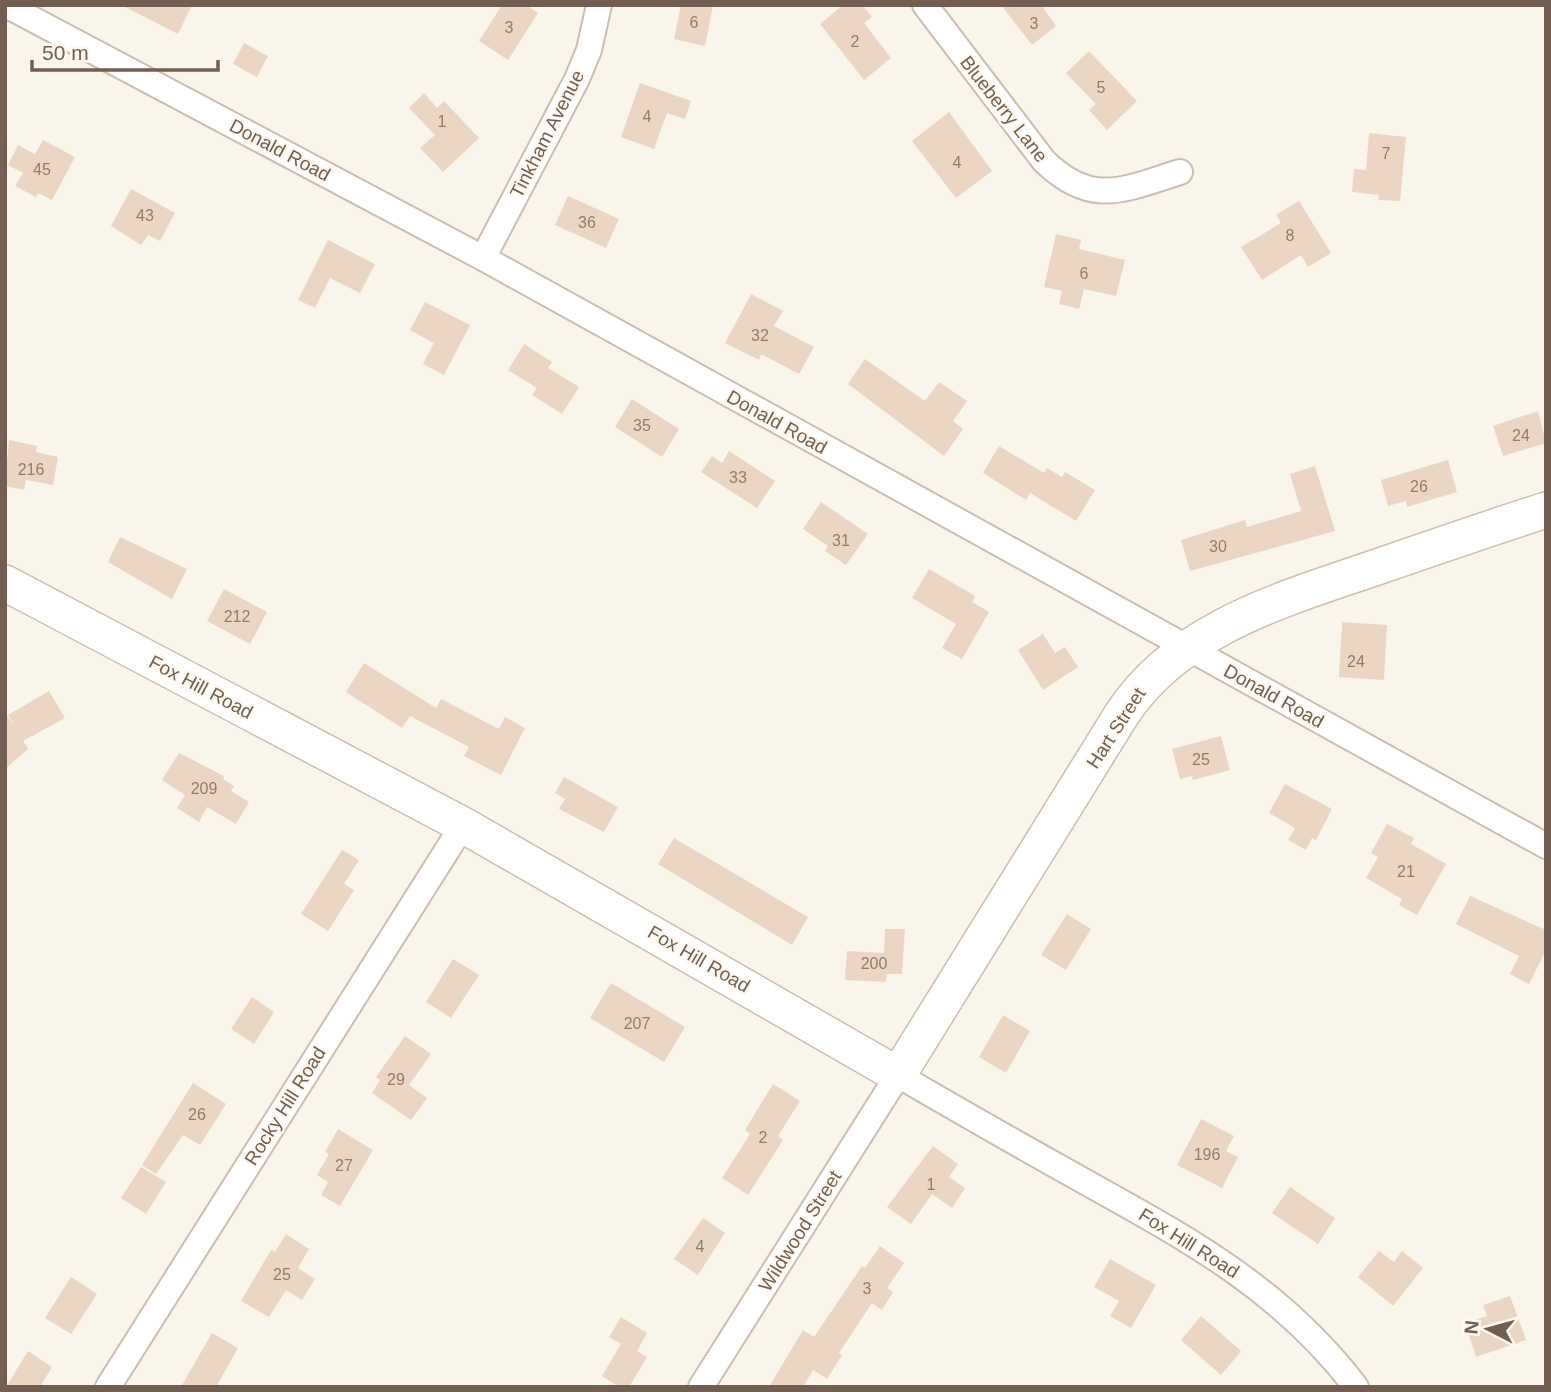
<svg xmlns="http://www.w3.org/2000/svg" width="1551" height="1392" viewBox="0 0 1551 1392" font-family="Helvetica,sans-serif">
	<rect width="100%" height="100%" fill="#faf5ea"/>
	<g fill="#ead6c3">
		<polygon points="121,5 192,5 178,34"/>
		<polygon points="502,5 526,5 538,13 508,60 479,41"/>
		<polygon points="681,5 713,5 705,46 674,39"/>
		<polygon points="843,5 862,5 872,17 864,23 891,58 864,80 820,24"/>
		<polygon points="1001,5 1041,5 1056,26 1032,45"/>
		<polygon points="244,43 268,56 257,77 233,64"/>
		<polygon points="1089,51 1137,101 1107,130 1089,110 1096,104 1066,73"/>
		<polygon points="640,83 691,101 685,119 667,113 654,149 621,137"/>
		<polygon points="424,93 437,108 444,101 479,138 443,172 420,148 435,135 409,108"/>
		<polygon points="949,112 992,171 956,198 912,141"/>
		<polygon points="1369,133 1406,137 1400,201 1378,200 1379,195 1352,192 1354,169 1366,170"/>
		<polygon points="43,140 75,157 52,200 38,193 36,197 15,186 23,173 8,165 18,145 35,154"/>
		<polygon points="131,189 175,213 160,241 148,235 141,245 111,226"/>
		<polygon points="568,196 619,219 606,248 555,225"/>
		<polygon points="1299,201 1331,253 1308,267 1301,255 1262,280 1241,247 1281,223 1276,215"/>
		<polygon points="1056,234 1081,240 1079,249 1125,260 1116,296 1084,289 1079,309 1059,304 1062,291 1044,287"/>
		<polygon points="328,240 375,264 360,293 330,278 315,308 298,300"/>
		<polygon points="751,294 783,311 774,326 814,347 799,374 761,354 759,360 725,343"/>
		<polygon points="425,302 470,325 444,375 423,364 434,343 410,330"/>
		<polygon points="524,344 552,362 548,368 579,387 562,414 532,395 537,388 508,370"/>
		<polygon points="865,359 925,401 939,382 967,401 953,421 963,429 944,456 848,384"/>
		<polygon points="632,399 679,429 662,457 615,427"/>
		<polygon points="1538,411 1546,443 1503,456 1493,426"/>
		<polygon points="9,440 37,446 36,452 58,457 53,485 26,480 24,490 5,486"/>
		<polygon points="999,446 1044,473 1047,468 1062,477 1065,472 1095,490 1076,521 1030,493 1026,500 983,473"/>
		<polygon points="729,451 775,481 757,508 701,472 712,456 722,463"/>
		<polygon points="1448,460 1457,492 1407,507 1406,501 1388,506 1381,480"/>
		<polygon points="1315,466 1335,531 1190,571 1181,540 1245,520 1247,527 1301,511 1290,474"/>
		<polygon points="821,502 868,534 846,565 825,551 828,546 803,529"/>
		<polygon points="120,537 187,569 172,599 108,562"/>
		<polygon points="929,569 975,596 972,602 989,612 962,659 942,648 956,624 912,598"/>
		<polygon points="224,589 267,612 250,644 207,621"/>
		<polygon points="1342,622 1387,625 1384,680 1339,677"/>
		<polygon points="1043,634 1055,653 1065,647 1078,667 1043,690 1018,650"/>
		<polygon points="364,663 436,708 441,699 499,729 505,717 525,728 501,775 464,756 469,747 410,716 402,728 346,692"/>
		<polygon points="49,691 65,718 23,741 28,749 5,769 5,713 14,726 8,715"/>
		<polygon points="1221,736 1230,770 1193,780 1192,776 1180,779 1172,749"/>
		<polygon points="179,753 224,776 223,779 234,786 231,791 249,802 236,824 207,807 199,822 177,808 185,795 162,780"/>
		<polygon points="564,777 618,807 604,832 559,809 565,799 555,793"/>
		<polygon points="1285,784 1332,809 1316,840 1312,838 1306,850 1288,840 1295,828 1269,813"/>
		<polygon points="1387,824 1414,838 1411,844 1446,864 1417,915 1399,905 1402,899 1366,878 1378,857 1371,853"/>
		<polygon points="674,838 808,917 792,945 658,864"/>
		<polygon points="342,850 359,860 344,884 354,890 328,931 301,914"/>
		<polygon points="1470,896 1546,930 1546,950 1529,984 1510,974 1519,956 1456,924"/>
		<polygon points="1067,914 1091,929 1066,970 1041,955"/>
		<polygon points="885,929 905,929 902,974 887,974 886,982 845,980 847,951 884,953"/>
		<polygon points="453,959 479,975 451,1018 426,1002"/>
		<polygon points="611,983 685,1027 664,1062 590,1018"/>
		<polygon points="252,997 274,1012 254,1044 231,1029"/>
		<polygon points="1003,1015 1030,1031 1006,1073 979,1057"/>
		<polygon points="405,1036 431,1054 409,1085 427,1098 411,1120 372,1093 380,1080 376,1077"/>
		<polygon points="193,1083 226,1104 200,1145 183,1135 156,1174 142,1165"/>
		<polygon points="773,1084 800,1101 778,1136 783,1140 748,1195 722,1178 750,1134 745,1130"/>
		<polygon points="1201,1119 1234,1136 1226,1151 1238,1157 1222,1188 1177,1165"/>
		<polygon points="338,1129 373,1150 340,1206 321,1195 328,1182 317,1175 329,1154 325,1152"/>
		<polygon points="933,1146 958,1164 949,1177 965,1188 952,1208 932,1194 911,1224 887,1207"/>
		<polygon points="141,1167 166,1182 146,1214 121,1198"/>
		<polygon points="1290,1187 1335,1218 1318,1244 1272,1213"/>
		<polygon points="703,1218 725,1233 698,1275 674,1259"/>
		<polygon points="286,1234 309,1249 298,1268 315,1279 302,1300 286,1290 269,1317 241,1301 271,1250 275,1252"/>
		<polygon points="880,1246 904,1263 887,1288 893,1292 882,1310 872,1303 839,1353 842,1355 827,1379 813,1370 803,1387 769,1387 803,1330 814,1337 862,1266 865,1268"/>
		<polygon points="1379,1251 1394,1262 1402,1251 1423,1268 1393,1306 1358,1277"/>
		<polygon points="1110,1259 1156,1285 1131,1328 1110,1316 1119,1301 1094,1287"/>
		<polygon points="71,1277 97,1294 71,1334 45,1318"/>
		<polygon points="1510,1296 1526,1340 1476,1357 1465,1323 1487,1316 1483,1305"/>
		<polygon points="1201,1316 1241,1351 1221,1375 1181,1340"/>
		<polygon points="621,1317 647,1333 637,1351 647,1357 629,1387 619,1387 602,1376 621,1344 609,1337"/>
		<polygon points="212,1333 238,1348 216,1387 181,1387"/>
		<polygon points="28,1351 52,1367 40,1387 6,1387"/>
	</g>
	<g fill="none" stroke-linecap="round" stroke-linejoin="round">
		<g stroke="#cbbeb1" stroke-width="28">
			<g id="street">
				<polyline points="6,5 483,258 1546,846"/>
				<path d="M925,5l119,156c48,47 81,28 136,11"/>
				<polyline points="483,258 577,79 589,50 599,5"/>
				<polyline points="108,1387 463,825"/>
				<path d="M701,1387l197,-312c58,34 116,67 175,100 109,61 205,110 283,212"/>
			</g>
		</g>
		<g stroke="#cdbfaf" stroke-width="38">
			<path id="secondary" d="M5,583l458,242 435,250 224,-361c57,-87 165,-116 258,-148 55,-19 110,-38 166,-56"/>
		</g>
		<use href="#street" stroke="#fff" stroke-width="24"/>
		<use href="#secondary" stroke="#fff" stroke-width="35"/>
	</g>
	<g text-anchor="middle" dominant-baseline="central" stroke-width="5" stroke-linejoin="round" paint-order="stroke">
		<g font-size="16" fill="#907d6e">
			<text x="694" y="22">6</text>
			<text x="1034" y="23">3</text>
			<text x="509" y="27">3</text>
			<text x="855" y="41">2</text>
			<text x="1101" y="87">5</text>
			<text x="647" y="116">4</text>
			<text x="442" y="121">1</text>
			<text x="1386" y="153">7</text>
			<text x="957" y="162">4</text>
			<text x="42" y="169">45</text>
			<text x="145" y="215">43</text>
			<text x="587" y="222">36</text>
			<text x="1290" y="235">8</text>
			<text x="1084" y="273">6</text>
			<text x="760" y="335">32</text>
			<text x="642" y="425">35</text>
			<text x="1521" y="435">24</text>
			<text x="31" y="469">216</text>
			<text x="738" y="477">33</text>
			<text x="1419" y="486">26</text>
			<text x="841" y="540">31</text>
			<text x="1218" y="546">30</text>
			<text x="237" y="616">212</text>
			<text x="1356" y="661">24</text>
			<text x="1201" y="759">25</text>
			<text x="204" y="788">209</text>
			<text x="1406" y="871">21</text>
			<text x="874" y="963">200</text>
			<text x="637" y="1023">207</text>
			<text x="396" y="1079">29</text>
			<text x="197" y="1114">26</text>
			<text x="763" y="1137">2</text>
			<text x="1207" y="1154">196</text>
			<text x="344" y="1165">27</text>
			<text x="931" y="1184">1</text>
			<text x="700" y="1246">4</text>
			<text x="282" y="1274">25</text>
			<text x="867" y="1288">3</text>
		</g>
		<g font-size="19" fill="#725f51" stroke="#fdf9f0">
			<text transform="translate(1004 109) rotate(52)">Blueberry Lane</text>
			<text transform="translate(547 134) rotate(-63)">Tinkham Avenue</text>
			<text transform="translate(280 150) rotate(28)">Donald Road</text>
			<text transform="translate(777 422) rotate(29)">Donald Road</text>
			<text transform="translate(201 687) rotate(28)">Fox Hill Road</text>
			<text transform="translate(1274 696) rotate(29)">Donald Road</text>
			<text transform="translate(1116 728) rotate(-57)">Hart Street</text>
			<text transform="translate(699 959) rotate(30)">Fox Hill Road</text>
			<text transform="translate(285 1106) rotate(-58)">Rocky Hill Road</text>
			<text transform="translate(800 1231) rotate(-58)">Wildwood Street</text>
			<text transform="translate(1189 1243) rotate(32)">Fox Hill Road</text>
		</g>
	</g>
	<rect width="1551" height="1392" fill="none" stroke="#725f51" stroke-width="14"/>
	<g transform="translate(1488 1329) rotate(276)" stroke="#fdf9f0" stroke-width="5" paint-order="stroke">
	<path d="M0-5L12 26L0 18L-12 26Z" fill="#725f51"/>
	<text y="-10" font-size="19" font-weight="bold" text-anchor="middle" fill="#725f51">N</text>
	</g>
	<path d="M32 60v10h186v-10" fill="none" stroke="#725f51" stroke-width="3.5"/>
	<text x="42" y="60" font-size="21" fill="#725f51" stroke="#fdf9f0" stroke-width="5" paint-order="stroke">50 m</text>
</svg>
